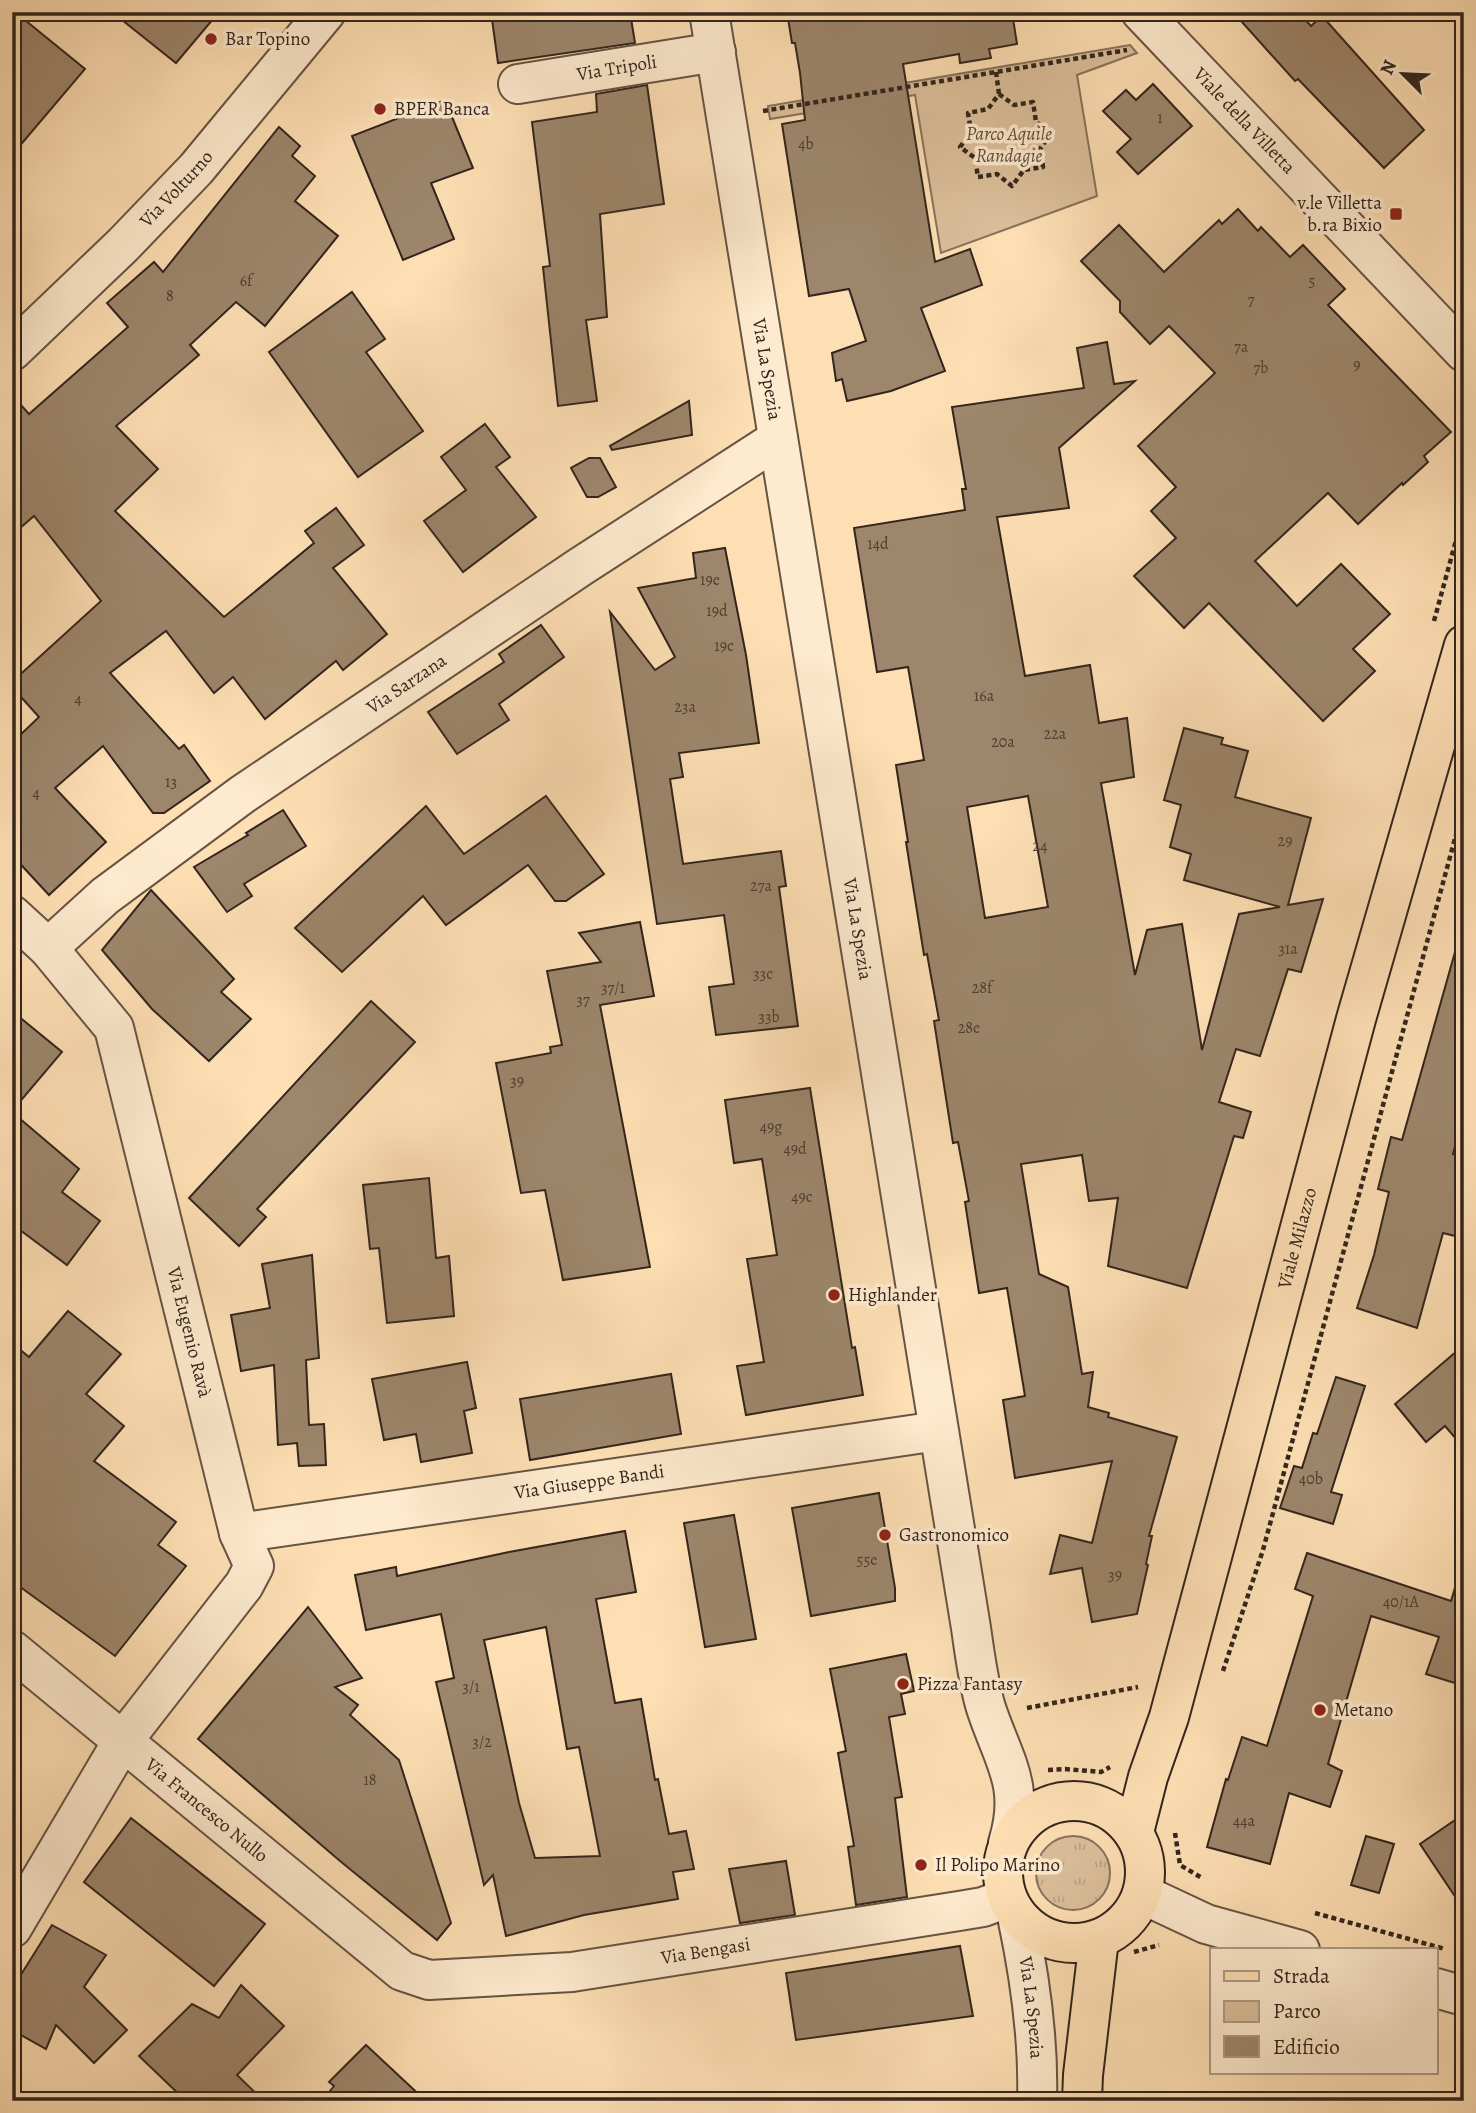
<svg xmlns="http://www.w3.org/2000/svg" width="1476" height="2113" viewBox="0 0 1476 2113" font-family="Alegreya,serif">
	<defs>
		<pattern id="grass-tufts" width="24" height="20" patternUnits="userSpaceOnUse" patternTransform="scale(1.75)"><rect width="24" height="20" fill="#dbbf9a"/><path d="M3 7l-1-3M5 7V3M7 7l1-3M15 17l-1-3M17 17v-4M19 17l1-3" fill="none" stroke="#bca484"/></pattern>
	</defs>
	<rect width="100%" height="100%" fill="#fedfb4"/>
	<filter id="stains"><feTurbulence type="fractalNoise" baseFrequency=".00286" numOctaves="4"/><feColorMatrix values="0 0 0 0 .2 0 0 0 0 .09 0 0 0 0 .02 0 0 0 .5 -.17"/></filter>
	<radialGradient id="worn" r=".72"><stop offset=".6" stop-color="#630" stop-opacity="0"/><stop offset="1" stop-color="#630" stop-opacity=".3"/></radialGradient>
	<circle fill="url(#grass-tufts)" stroke="#87725c" stroke-width="2" cx="1073" cy="1873" r="37"/>
	<polygon fill="#dbbf9a" stroke="#87725c" stroke-width="2" points="1130,45 1137,53 1077,75 1097,196 941,253 915,95 770,119 768,106"/>
	<g fill="#9d866c" stroke="#33251d" stroke-width="2" fill-rule="evenodd">
		<polygon points="12,12 15,12 85,69 12,155"/>
		<polygon points="112,12 219,12 176,63"/>
		<polygon points="491,12 630,12 635,43 498,63"/>
		<polygon points="787,12 1012,12 1017,44 989,49 991,58 960,63 959,54 903,64 935,262 970,249 982,285 921,308 945,371 891,391 847,401 842,379 836,381 832,353 866,341 849,289 809,296 782,124 805,120 800,73 795,43 792,43"/>
		<polygon points="1233,12 1298,12 1311,26 1322,16 1424,130 1384,168 1298,79 1295,81"/>
		<polygon points="1153,84 1192,126 1138,174 1117,152 1131,139 1103,111 1126,90 1136,100"/>
		<polygon points="647,85 664,204 600,214 607,317 586,320 597,401 558,406 543,267 550,266 532,122 597,112 596,94"/>
		<polygon points="445,100 473,168 431,183 454,239 403,260 352,136"/>
		<polygon points="279,127 300,146 292,156 315,176 295,201 338,236 265,326 236,302 190,345 199,355 116,426 158,469 115,511 224,617 314,543 305,531 336,508 364,545 333,568 387,634 343,670 336,661 265,719 233,677 214,693 166,631 110,673 179,749 184,745 210,781 164,813 153,813 103,746 55,788 106,842 49,895 12,855 12,743 39,717 12,687 12,682 101,601 34,516 12,535 12,395 29,414 128,327 107,303 154,262 163,272"/>
		<polygon points="1238,209 1258,231 1261,227 1290,257 1303,245 1345,289 1328,305 1451,432 1424,456 1428,462 1403,485 1402,483 1358,524 1328,493 1255,561 1297,606 1341,564 1390,614 1353,649 1375,671 1323,721 1209,603 1184,628 1134,576 1176,538 1151,511 1176,487 1138,446 1215,373 1169,326 1150,344 1120,312 1120,301 1081,261 1119,225 1164,272 1219,220 1222,224"/>
		<polygon points="352,292 385,339 366,352 423,431 358,477 269,352"/>
		<path d="M1107,342l7,42 21,-3 -76,67 10,60 -72,9 28,159 65,-11 9,58 28,-5 7,59 -33,6 34,192 12,-45 35,-6 20,126 37,-136 41,-7 -96,-27 7,-26 -21,-7 11,-42 -17,-5 20,-72 39,10 -2,6 27,7 -13,46 76,21 -23,87 35,-6 -22,73 -13,-3 -28,87 -24,-7 -17,53 32,10 -8,26 -9,-2 -47,152 -79,-22 10,-68 -29,3 -7,-46 -61,9 18,110 29,13 14,87 11,-2 -5,35 21,6 -1,4 69,20 -28,99h3l-6,28 2,1 -11,49 -45,8 -10,-54 -32,6 10,-39 32,8 20,-82 -97,17 -12,-78 22,-4 -18,-108 -28,5 -14,-91 4,-1 -11,-59 -5,1 -19,-122 5,-1 -12,-66 -3,1 -18,-113h2l-12,-77 28,-5 -16,-93 -31,5 -23,-144 111,-18 -3,-21h4l-14,-82 132,-19 -7,-40zM1028,796l20,111 -63,11 -18,-111z"/>
		<polygon points="689,401 692,435 612,450 610,446"/>
		<polygon points="485,424 510,457 496,467 536,517 463,572 424,521 466,490 441,457"/>
		<polygon points="589,458 600,458 616,487 598,497 587,497 571,468"/>
		<polygon points="725,548 746,655 759,743 679,753 683,777 670,779 683,864 781,851 786,886 779,887 798,1026 716,1035 709,987 734,984 724,915 657,924 610,612 655,670 675,657 638,588 696,578 693,553"/>
		<polygon points="541,625 564,657 499,704 509,720 457,754 428,712 504,662 499,654"/>
		<polygon points="546,796 604,874 566,901 555,901 528,865 446,925 423,896 342,972 295,928 426,806 464,854"/>
		<polygon points="283,810 306,846 244,884 252,896 227,912 194,867 248,835 246,833"/>
		<polygon points="151,890 234,979 221,992 251,1019 209,1061 152,1009 102,950"/>
		<polygon points="640,922 654,996 600,1005 650,1267 563,1280 545,1190 521,1193 496,1063 551,1053 550,1047 562,1045 547,971 601,962 579,933"/>
		<polygon points="1455,952 1464,953 1464,1114 1453,1154 1464,1157 1464,1198 1455,1236 1443,1233 1417,1328 1357,1308 1374,1255 1389,1192 1378,1189 1391,1137 1402,1140"/>
		<polygon points="371,1001 415,1042 257,1209 266,1217 239,1246 189,1198"/>
		<polygon points="12,1011 62,1052 12,1111"/>
		<polygon points="810,1088 852,1348 855,1347 863,1395 746,1415 737,1366 764,1362 747,1259 777,1255 762,1159 734,1163 725,1100"/>
		<polygon points="12,1112 79,1169 62,1192 100,1221 67,1265 12,1224"/>
		<polygon points="429,1178 436,1258 449,1256 454,1316 387,1323 379,1248 370,1249 363,1185"/>
		<polygon points="312,1255 319,1358 306,1360 309,1425 324,1424 326,1465 299,1466 297,1443 278,1445 274,1365 241,1371 231,1315 270,1308 262,1264"/>
		<polygon points="68,1311 121,1354 86,1394 124,1426 94,1461 176,1522 158,1545 186,1566 115,1656 12,1581 12,1343 29,1357"/>
		<polygon points="1464,1345 1464,1448 1445,1426 1426,1442 1395,1404"/>
		<polygon points="467,1362 476,1408 464,1411 472,1453 421,1462 416,1434 384,1440 372,1379"/>
		<polygon points="671,1374 681,1434 530,1460 520,1399"/>
		<polygon points="1336,1377 1365,1386 1331,1492 1342,1495 1333,1524 1280,1508 1294,1466 1302,1468 1313,1433 1317,1434"/>
		<polygon points="879,1493 895,1588 895,1601 811,1616 792,1508"/>
		<polygon points="734,1515 756,1639 705,1647 684,1523"/>
		<path d="M625,1531l11,61 -40,7 19,104 26,-4 14,81 3,-1 11,55 17,-3 8,38 -21,3 5,27 -94,16 -78,21 -13,-61 -9,10 -48,-203 18,-4 -13,-64 -75,16 -11,-55 41,-8 1,9 112,-24zM546,1627l21,122 12,-2 21,109 -65,2 -16,-55 -35,-163z"/>
		<polygon points="1307,1553 1451,1601 1458,1578 1464,1579 1464,1686 1426,1674 1439,1637 1371,1616 1328,1764 1342,1771 1330,1807 1289,1793 1270,1864 1207,1847 1226,1779 1228,1780 1242,1737 1267,1746 1313,1596 1295,1589"/>
		<polygon points="308,1607 362,1678 335,1687 358,1705 350,1715 399,1760 451,1923 437,1940 340,1861 198,1739"/>
		<polygon points="906,1654 914,1691 901,1694 905,1714 889,1717 902,1797 895,1798 907,1897 856,1905 848,1847 854,1846 838,1753 846,1751 830,1669"/>
		<polygon points="1464,1814 1464,1910 1420,1844"/>
		<polygon points="131,1818 265,1924 214,1986 84,1882"/>
		<polygon points="1366,1836 1394,1844 1379,1893 1351,1885"/>
		<polygon points="786,1861 795,1915 740,1923 729,1869"/>
		<polygon points="52,1925 106,1955 84,1987 127,2030 94,2063 56,2025 46,2049 12,2030 12,1989"/>
		<polygon points="960,1946 973,2016 796,2040 786,1973"/>
		<polygon points="241,1985 284,2026 237,2075 264,2101 186,2101 139,2056 192,2004 219,2018"/>
		<polygon points="366,2045 426,2101 322,2101 334,2086 329,2082"/>
	</g>
	<g fill="none" stroke-linecap="round" stroke-linejoin="round">
		<g stroke="#665443" stroke-width="42">
			<g id="minor">
				<path id="s1" d="M709,12l262,1616c4,27 7,54 15,80 17,52 40,77 22,135"/>
				<path id="s2" d="M1141,12l323,340"/>
				<path id="s3" d="M518,84l198,-32"/>
				<path id="s4" d="M12,351l111,-106 73,-76 130,-157"/>
				<path id="s5" d="M12,915l36,33 66,80 125,505 15,33 -10,19 -122,157 -110,186"/>
				<path id="s6" d="M48,948l57,-52 138,-102 337,-227 198,-128"/>
				<path id="s7" d="M239,1533l699,-102"/>
				<path id="s8" d="M12,1650l390,321 27,9 143,-8 387,-61 24,-4 24,-9"/>
				<polyline points="1142,1894 1206,1924 1300,1950"/>
				<path id="s9" d="M1017,1916c13,61 22,122 20,185"/>
				<polyline points="1436,1988 1464,1996"/>
			</g>
		</g>
		<g stroke="#33251d" stroke-width="42">
			<g id="major">
				<circle cx="1074" cy="1872" r="71"/>
				<path id="s10" d="M1134,1832l14,-55 21,-60 187,-698 108,-374"/>
				<polyline points="1082,2101 1083,2075 1099,1939"/>
			</g>
		</g>
		<g stroke="#33251d" stroke-width="4.5" stroke-dasharray="5 3.5" stroke-linecap="butt">
			<polyline points="996,72 999,94"/>
			<polygon points="999,94 1014,105 1033,102 1036,122 1051,133 1040,149 1043,167 1024,170 1012,186 997,174 978,177 975,158 960,147 971,132 968,113 988,109"/>
			<polyline points="763,111 1127,50"/>
			<polyline points="1434,621 1464,511"/>
			<polyline points="1223,1671 1263,1550 1464,805"/>
			<polyline points="1027,1708 1138,1687"/>
			<polyline points="1048,1770 1065,1769 1101,1772 1110,1767"/>
			<polyline points="1175,1833 1180,1865 1202,1878"/>
			<polyline points="1315,1913 1445,1949"/>
			<polyline points="1134,1952 1159,1945"/>
		</g>
		<use href="#minor" stroke="#feeace" stroke-width="38"/>
		<use href="#major" stroke="#fedfb4" stroke-width="38"/>
	</g>
	<g fill="#8f2418" stroke="#feeace" stroke-width="2.5">
		<circle cx="211" cy="39" r="7"/>
		<circle cx="380" cy="109" r="7"/>
		<rect x="1389" y="207" width="14" height="14" rx="3.5"/>
		<circle cx="834" cy="1295" r="7"/>
		<circle cx="885" cy="1535" r="7"/>
		<circle cx="903" cy="1684" r="7"/>
		<circle cx="1320" cy="1710" r="7"/>
		<circle cx="921" cy="1865" r="7"/>
	</g>
	<g text-anchor="middle" dominant-baseline="central" stroke-width="7" stroke-linejoin="round" paint-order="stroke">
		<g font-size="16" fill="#4e3d31">
			<text x="1160" y="118">1</text>
			<text x="806" y="144">4b</text>
			<text x="246" y="281">6f</text>
			<text x="1312" y="281">5</text>
			<text x="170" y="296">8</text>
			<text x="1251" y="300">7</text>
			<text x="1241" y="347">7a</text>
			<text x="1357" y="365">9</text>
			<text x="1261" y="368">7b</text>
			<text x="878" y="544">14d</text>
			<text x="710" y="580">19e</text>
			<text x="717" y="611">19d</text>
			<text x="724" y="646">19c</text>
			<text x="984" y="696">16a</text>
			<text x="78" y="699">4</text>
			<text x="685" y="707">23a</text>
			<text x="1055" y="734">22a</text>
			<text x="1003" y="742">20a</text>
			<text x="171" y="782">13</text>
			<text x="36" y="793">4</text>
			<text x="1285" y="841">29</text>
			<text x="1040" y="846">24</text>
			<text x="761" y="886">27a</text>
			<text x="1288" y="949">31a</text>
			<text x="763" y="974">33c</text>
			<text x="613" y="988">37/1</text>
			<text x="982" y="988">28f</text>
			<text x="583" y="1000">37</text>
			<text x="769" y="1017">33b</text>
			<text x="969" y="1028">28e</text>
			<text x="517" y="1081">39</text>
			<text x="771" y="1127">49g</text>
			<text x="795" y="1149">49d</text>
			<text x="802" y="1197">49c</text>
			<text x="1311" y="1479">40b</text>
			<text x="867" y="1560">55e</text>
			<text x="1115" y="1575">39</text>
			<text x="1401" y="1602">40/1A</text>
			<text x="471" y="1687">3/1</text>
			<text x="482" y="1742">3/2</text>
			<text x="370" y="1780">18</text>
			<text x="1244" y="1821">44a</text>
		</g>
		<g font-size="19" fill="#33251d" stroke="#feeace" text-anchor="start">
			<text x="225" y="39">Bar Topino</text>
			<text x="394" y="109">BPER Banca</text>
			<text x="1382" y="203" text-anchor="end">v.le Villetta<tspan x="1382" dy="22">b.ra Bixio</tspan></text>
			<text x="848" y="1295">Highlander</text>
			<text x="899" y="1535">Gastronomico</text>
			<text x="917" y="1684">Pizza Fantasy</text>
			<text x="1334" y="1710">Metano</text>
			<text x="935" y="1865">Il Polipo Marino</text>
		</g>
		<g font-size="19" fill="#33251d" stroke="#feeace">
			<text stroke="none"><textPath href="#s3" startOffset="100">Via Tripoli</textPath></text>
			<text stroke="none"><textPath href="#s2" startOffset="150">Viale della Villetta</textPath></text>
			<text stroke="none"><textPath href="#s4" startOffset="231">Via Volturno</textPath></text>
			<text stroke="none"><textPath href="#s1" startOffset="362">Via La Spezia</textPath></text>
			<text stroke="none"><textPath href="#s6" startOffset="446">Via Sarzana</textPath></text>
			<text stroke="none"><textPath href="#s1" startOffset="929">Via La Spezia</textPath></text>
			<text stroke="none"><textPath href="#s10" startOffset="616">Viale Milazzo</textPath></text>
			<text stroke="none"><textPath href="#s5" startOffset="466">Via Eugenio Ravà</textPath></text>
			<text stroke="none"><textPath href="#s7" startOffset="354">Via Giuseppe Bandi</textPath></text>
			<text stroke="none"><textPath href="#s8" startOffset="252">Via Francesco Nullo</textPath></text>
			<text stroke="none"><textPath href="#s8" startOffset="812">Via Bengasi</textPath></text>
			<text stroke="none"><textPath href="#s9" startOffset="93">Via La Spezia</textPath></text>
		</g>
		<g font-size="19" font-style="italic" fill="#5d4c3c" stroke="#feeace">
			<text x="1009" y="134">Parco Aquile<tspan x="1009" dy="22">Randagie</tspan></text>
		</g>
	</g>
	<rect width="1476" height="2113" fill="none" stroke="#fedfb4" stroke-width="42"/>
	<rect x="14" y="14" width="1448" height="2085" fill="none" stroke="#33251d" stroke-width="3.5"/>
	<rect x="21" y="21" width="1434" height="2071" fill="none" stroke="#33251d" stroke-width="2"/>
	<rect x="1210" y="1948" width="228" height="126" fill="#feeace" stroke="#ad9b87" stroke-width="2"/>
	<rect x="1224" y="1971" width="35" height="10" fill="#fedfb4" stroke="#ad9b87" stroke-width="2"/>
	<text x="1273" y="1983" font-size="21" fill="#33251d">Strada</text>
	<rect x="1224" y="2001" width="35" height="21" fill="#dbbf9a" stroke="#ad9b87" stroke-width="2"/>
	<text x="1273" y="2018" font-size="21" fill="#33251d">Parco</text>
	<rect x="1224" y="2036" width="35" height="21" fill="#9d866c" stroke="#ad9b87" stroke-width="2"/>
	<text x="1273" y="2054" font-size="21" fill="#33251d">Edificio</text>
	<g transform="translate(1403 74) rotate(294)" stroke="#feeace" stroke-width="5" paint-order="stroke">
	<path d="M0-5L12 26L0 18L-12 26Z" fill="#33251d"/>
	<text y="-10" font-size="19" font-weight="bold" text-anchor="middle" fill="#33251d">N</text>
	</g>
	<rect width="100%" height="100%" filter="url(#stains)"/>
	<rect width="100%" height="100%" fill="url(#worn)"/>
</svg>
